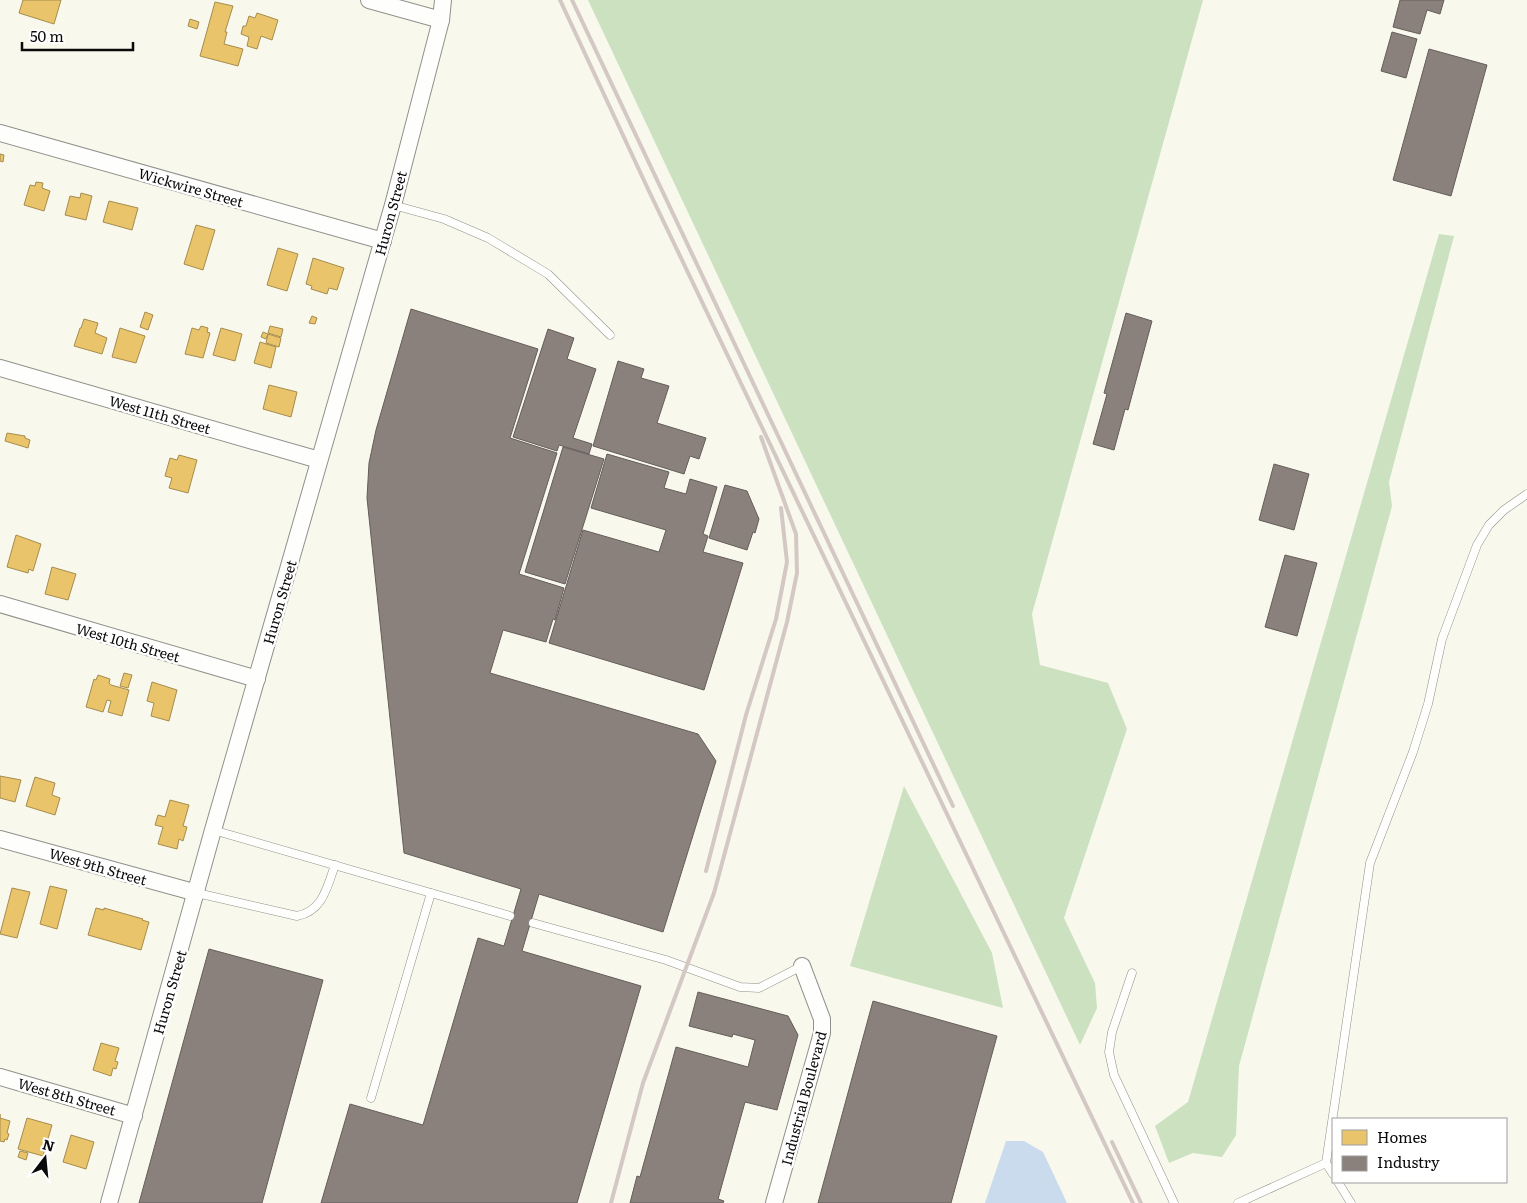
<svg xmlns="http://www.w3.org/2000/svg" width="1527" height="1203" viewBox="0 0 1527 1203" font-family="Literata,serif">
	<rect width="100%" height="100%" fill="#f8f8ed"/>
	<g fill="#cce1bf">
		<polygon points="588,0 1203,0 1032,614 1040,665 1108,683 1127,729 1064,918 1095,983 1097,1008 1080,1045"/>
		<polygon points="1439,234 1454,236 1389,482 1392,506 1239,1066 1236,1135 1222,1157 1193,1153 1169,1163 1155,1126 1188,1102"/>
		<polygon points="904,786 992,953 1003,1008 850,966"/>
	</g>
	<polygon fill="#c9dbec" points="1006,1141 1024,1141 1043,1152 1067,1203 985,1203"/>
	<g fill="#e9c46a" stroke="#a68c4d">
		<polygon points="23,0 61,0 54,24 19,13"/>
		<polygon points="215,2 233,6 225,32 227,32 224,44 243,49 238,66 200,56"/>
		<polygon points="257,13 278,20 272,40 261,36 257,49 247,46 249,37 241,34 243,26 246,26 249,16 255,18"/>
		<polygon points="190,19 199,22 197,29 188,26"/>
		<polygon points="0,154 4,155 3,162 0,161"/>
		<polygon points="36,182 43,183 42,188 50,191 44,211 24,205 30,185 35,186"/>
		<polygon points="81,193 92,196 86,220 65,215 70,196 80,198"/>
		<polygon points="109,201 138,208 132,230 103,222"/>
		<polygon points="196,225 215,230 203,270 184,264"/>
		<polygon points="278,248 298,254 287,291 267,285"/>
		<polygon points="313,258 344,268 337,290 329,288 327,294 311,289 312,286 306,284"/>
		<polygon points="145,312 153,315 148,330 140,327"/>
		<polygon points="312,316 317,318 315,324 309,323"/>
		<polygon points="84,319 98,323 95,333 107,338 102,354 74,346 80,328 81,328"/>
		<polygon points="201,326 208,328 207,332 210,333 203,358 185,354 192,328 199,330"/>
		<polygon points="270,326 283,329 281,337 268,333"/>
		<polygon points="120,328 145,336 136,363 112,357"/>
		<polygon points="221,328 242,334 235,361 213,355"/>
		<polygon points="263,332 268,334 266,339 261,337"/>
		<polygon points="268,334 281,338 279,347 266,343"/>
		<polygon points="260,342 276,347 271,368 254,363"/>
		<polygon points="269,385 297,392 291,417 263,409"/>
		<polygon points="7,433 25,436 25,438 30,440 28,448 5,441"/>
		<polygon points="179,455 197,460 188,493 169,488 172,478 165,476 170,458 177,460"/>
		<polygon points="16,535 41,544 33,571 29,569 28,573 7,567"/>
		<polygon points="52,567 76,574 68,600 45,594"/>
		<polygon points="124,673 132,675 128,688 120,686"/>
		<polygon points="98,675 110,679 109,683 111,685 129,690 122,716 108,712 111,701 107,700 103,712 86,707 94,679 96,680"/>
		<polygon points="152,682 177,690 169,721 151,716 154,703 147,701"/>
		<polygon points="0,776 21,780 15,802 0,798"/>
		<polygon points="35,777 55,783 52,795 60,798 55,815 26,806"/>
		<polygon points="170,800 189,805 183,826 187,827 183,841 179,839 177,849 158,844 163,827 155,825 158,815 165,817"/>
		<polygon points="50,886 67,890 57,929 40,924"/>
		<polygon points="12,888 30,892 17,938 0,934"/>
		<polygon points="96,908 104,910 104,908 143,919 142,920 149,922 141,950 88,935"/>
		<polygon points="101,1043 119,1048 115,1061 118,1062 116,1069 113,1068 111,1076 93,1070"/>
		<polygon points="0,1114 0,1118 10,1121 7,1133 9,1134 7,1140 5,1139 4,1142 0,1141"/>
		<polygon points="27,1118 52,1125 43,1156 18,1149"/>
		<polygon points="71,1135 94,1142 86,1169 63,1162"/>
		<polygon points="20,1151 28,1153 26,1160 18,1157"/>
	</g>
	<g fill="#8a817c" stroke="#645d5a">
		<polygon points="1400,0 1444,0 1440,14 1427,10 1420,34 1393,27"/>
		<polygon points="1392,32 1417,39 1406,78 1381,71"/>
		<polygon points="1429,49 1487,65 1451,196 1393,180"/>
		<polygon points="411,309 538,349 510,438 557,453 519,574 564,588 555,620 553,619 546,642 503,630 490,673 698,734 716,761 663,932 539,894 522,951 641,986 577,1203 321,1203 350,1104 423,1125 478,938 504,946 521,889 404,853 367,498 369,463 376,430"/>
		<polygon points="1126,313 1152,321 1128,410 1125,409 1114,450 1093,444 1107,394 1104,393"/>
		<polygon points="548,329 574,338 567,359 596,369 573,438 592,444 589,454 559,445 557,451 513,437"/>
		<polygon points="618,361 644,369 641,378 669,386 657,423 706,438 699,459 690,456 684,474 593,446"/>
		<polygon points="563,447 604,459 565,584 525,572"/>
		<polygon points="607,454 669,472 664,488 686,494 690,479 717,487 703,534 708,536 703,552 743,563 704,690 549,643 583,530 659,552 666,530 591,508"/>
		<polygon points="1274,464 1309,474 1294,530 1259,520"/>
		<polygon points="725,485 747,491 759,519 755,533 753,532 747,550 709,538"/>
		<polygon points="1285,555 1317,563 1297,636 1265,627"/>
		<polygon points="209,949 323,980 262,1203 139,1203"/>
		<polygon points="698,992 788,1016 798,1035 777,1110 745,1102 718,1199 724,1201 723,1203 630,1203 637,1176 640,1177 676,1047 748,1067 755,1040 733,1034 732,1037 689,1026"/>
		<polygon points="873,1001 997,1036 951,1203 818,1203"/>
	</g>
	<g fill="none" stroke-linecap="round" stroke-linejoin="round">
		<g stroke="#91918c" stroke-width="9">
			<g id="lane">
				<polyline points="393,205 444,219 488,238 548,274 610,335"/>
				<polyline points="213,830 431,893 371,1098"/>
				<path d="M197,893l100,23c26,-5 30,-29 38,-51"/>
				<polyline points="431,893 510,916"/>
				<polyline points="533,923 666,960 740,987 759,988 802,966"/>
				<polyline points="1132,973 1112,1032 1109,1052 1114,1075 1174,1203"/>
				<polyline points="1333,1174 1326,1163 1370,863 1413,752 1428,704 1442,639 1477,545 1489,525 1504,510 1527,494"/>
				<polyline points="1338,1182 1351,1203"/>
				<polyline points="1238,1203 1326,1163"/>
			</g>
		</g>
		<g stroke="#91918c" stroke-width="18">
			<g id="street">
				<polyline points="369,0 441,20"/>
				<polyline points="0,133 383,241"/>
				<polyline points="0,368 319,460"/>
				<polyline points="0,604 257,679"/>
				<polyline points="0,839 197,893"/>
				<polyline points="0,1077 134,1116"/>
				<polyline points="109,1203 213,830 393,205 441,20 443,0"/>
				<polyline points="774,1203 822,1033 822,1019 802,966"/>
			</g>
		</g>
		<use href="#lane" stroke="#fefefc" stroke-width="8"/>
		<use href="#street" stroke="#fefefc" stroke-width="16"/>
		<g stroke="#d3c8c4" stroke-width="4">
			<polyline points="560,0 648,189 1133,1203"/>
			<polyline points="572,0 953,806"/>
			<polyline points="706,871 746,715 776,619 782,588 787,562 781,508"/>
			<polyline points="1112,1142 1141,1203"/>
			<polyline points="611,1203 643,1083 714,893 787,622 797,573 796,534 761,437"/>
		</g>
	</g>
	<g text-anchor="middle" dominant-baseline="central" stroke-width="5" stroke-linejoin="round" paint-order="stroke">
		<g font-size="14" fill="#0a0a0a" stroke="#fff">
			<text transform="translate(191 187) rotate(16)">Wickwire Street</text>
			<text transform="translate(390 213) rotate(-75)">Huron Street</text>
			<text transform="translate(160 414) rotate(16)">West 11th Street</text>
			<text transform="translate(279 602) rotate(-74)">Huron Street</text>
			<text transform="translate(128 642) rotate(16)">West 10th Street</text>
			<text transform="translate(98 866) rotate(16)">West 9th Street</text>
			<text transform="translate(169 992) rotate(-74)">Huron Street</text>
			<text transform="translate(67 1096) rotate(16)">West 8th Street</text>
			<text transform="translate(803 1098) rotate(-75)">Industrial Boulevard</text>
		</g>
	</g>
	<rect x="1332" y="1118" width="175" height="65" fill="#ffffff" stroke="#9d9d9d"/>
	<rect x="1342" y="1130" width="25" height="15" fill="#e9c46a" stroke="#9d9d9d"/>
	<text x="1377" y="1143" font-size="15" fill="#0a0a0a">Homes</text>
	<rect x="1342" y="1156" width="25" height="15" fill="#8a817c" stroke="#9d9d9d"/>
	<text x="1377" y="1168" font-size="15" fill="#0a0a0a">Industry</text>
	<g transform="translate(45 1158) rotate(16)" stroke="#ffffff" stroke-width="4" paint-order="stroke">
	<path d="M0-4L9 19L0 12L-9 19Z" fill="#0a0a0a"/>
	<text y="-8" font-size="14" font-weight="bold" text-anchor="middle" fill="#0a0a0a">N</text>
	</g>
	<path d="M22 42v8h111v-8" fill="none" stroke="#0a0a0a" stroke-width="2.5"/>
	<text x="30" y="42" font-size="15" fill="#0a0a0a" stroke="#ffffff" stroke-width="4" paint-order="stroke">50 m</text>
</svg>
